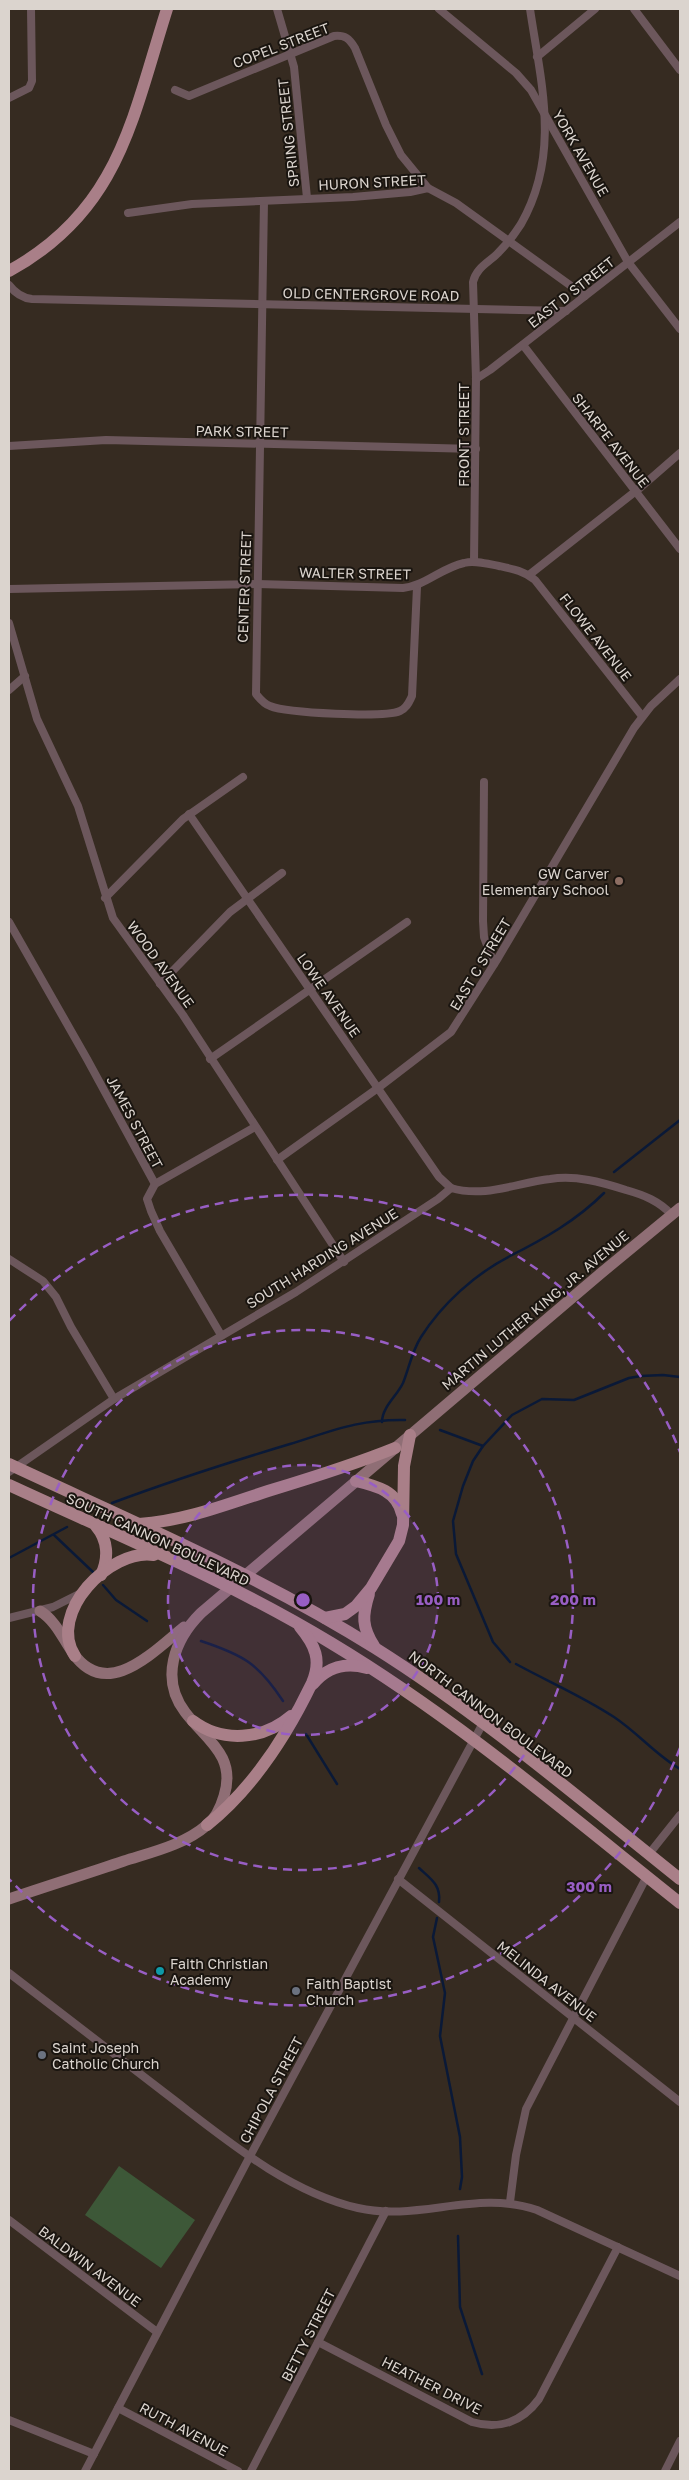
<svg xmlns="http://www.w3.org/2000/svg" width="689" height="2480" viewBox="0 0 689 2480" font-family="'Golos Text',sans-serif">
	<rect width="100%" height="100%" fill="#362b21"/>
	<polygon fill="#3d5838" points="119,2166 195,2220 161,2268 85,2215"/>
	<g fill="none" stroke-linecap="round" stroke-linejoin="round">
		<g stroke="#0a1937" stroke-width="2.5">
			<polyline points="614,1172 680,1120"/>
			<path d="M382,1422c0,-15 15,-26 21,-39 6,-15 9,-32 18,-46 21,-33 54,-63 89,-81 34,-17 67,-36 94,-63"/>
			<polyline points="440,1430 483,1446"/>
			<path d="M112,1503c59,-22 118,-41 178,-59 42,-13 69,-25 115,-24"/>
			<polyline points="54,1535 93,1572"/>
			<polyline points="9,1558 67,1527"/>
			<polyline points="103,1585 116,1600 147,1621"/>
			<path d="M201,1641c42,14 57,22 82,60"/>
			<polyline points="510,1662 493,1642 456,1554 453,1521 463,1486 473,1461 483,1446 512,1415 542,1399 574,1400 629,1378 641,1376 663,1375 680,1377"/>
			<path d="M516,1664c33,18 66,32 98,53 24,16 42,38 66,52"/>
			<polyline points="306,1734 337,1784"/>
			<path d="M419,1868c12,11 22,17 20,34"/>
			<polyline points="437,1918 433,1937 445,1993 440,2036 460,2137 462,2177 460,2189"/>
			<polyline points="458,2236 460,2307 482,2374"/>
		</g>
		<g stroke="#6c575c" stroke-width="8">
			<polyline points="277,9 294,67 307,198"/>
			<polyline points="439,9 516,73 531,90 628,262 680,329"/>
			<polyline points="634,9 680,70"/>
			<polyline points="537,57 595,9"/>
			<path d="M175,90l14,6 145,-60c11,-1 15,2 21,12l31,77 15,30 27,33"/>
			<polyline points="9,98 29,88 32,81 31,9"/>
			<path d="M264,201l-8,493c4,5 8,10 14,12 17,7 114,12 130,5 7,-3 9,-9 12,-15l5,-109"/>
			<polyline points="128,213 192,204 353,197 410,192 428,188 456,203 585,296"/>
			<path d="M9,285c6,8 13,13 23,14l534,12"/>
			<polyline points="523,345 680,549"/>
			<polyline points="476,379 490,370 680,222"/>
			<polyline points="9,446 106,440 476,449"/>
			<path d="M474,562l2,-183 -3,-97c3,-14 15,-19 24,-28 9,-9 17,-19 24,-30 40,-70 20,-141 9,-215"/>
			<polyline points="529,575 641,487 680,453"/>
			<path d="M9,589l248,-5 146,4c22,-2 38,-20 61,-25 11,-3 24,1 35,3 14,3 25,5 36,14l107,136"/>
			<polyline points="9,623 37,719 78,806 113,918 183,1015 344,1262"/>
			<polyline points="9,690 25,676"/>
			<polyline points="484,782 483,921 484,937 494,964"/>
			<polyline points="189,814 439,1177 451,1188"/>
			<polyline points="105,898 183,819 243,777"/>
			<polyline points="9,922 87,1059 155,1184"/>
			<polyline points="160,984 230,912 282,873"/>
			<polyline points="210,1059 407,922"/>
			<polyline points="277,1160 378,1088 451,1032 498,958 634,728 651,706 680,679"/>
			<polyline points="9,1259 43,1281 56,1297 71,1327 114,1399"/>
			<polyline points="221,1335 160,1231 151,1211 147,1199 155,1184 255,1127"/>
			<path d="M9,1472l105,-73 182,-107 142,-93 13,-11c34,10 65,-5 99,-9 26,-4 51,3 76,11 18,5 33,11 46,25"/>
			<polyline points="9,1618 53,1607 79,1594"/>
			<polyline points="649,1854 680,1815"/>
			<polyline points="398,1879 680,2102"/>
			<path d="M9,1973c52,40 104,80 156,120 58,44 120,98 193,115 60,14 119,-19 179,2l143,66"/>
			<polyline points="510,2202 516,2155 526,2109 647,1876"/>
			<polyline points="9,2220 157,2332"/>
			<path d="M318,2342l154,80c27,8 50,0 67,-23l79,-152"/>
			<polyline points="118,2408 238,2471"/>
			<polyline points="9,2420 94,2454"/>
			<polyline points="85,2471 250,2156 483,1723"/>
			<polyline points="251,2471 386,2211"/>
			<polyline points="665,2471 680,2441"/>
		</g>
		<g stroke="#8f6e75" stroke-width="11">
			<path d="M40,1611c16,10 23,28 33,42 34,49 81,-2 111,-26"/>
			<path d="M9,1899c38,-13 77,-25 115,-38 28,-9 60,-16 83,-36 9,-7 14,-19 17,-29 13,-41 -19,-57 -39,-84 -25,-33 -11,-72 16,-99l399,-339 80,-66"/>
		</g>
		<g stroke="#a97f88" stroke-width="12">
			<path d="M9,271c110,-60 123,-152 158,-262"/>
			<path d="M9,1464c124,58 250,111 366,184 108,68 206,152 305,231"/>
			<path d="M356,1481c21,5 41,10 46,33"/>
			<path d="M9,1485c108,50 220,96 322,158 125,75 236,170 349,260"/>
			<path d="M139,1524c45,-3 86,-19 129,-33 43,-13 85,-26 127,-43"/>
			<path d="M96,1526c12,14 13,32 5,49"/>
			<path d="M369,1594c-7,22 -7,33 5,52"/>
			<polyline points="325,1618 345,1614 356,1606 371,1588 399,1541 403,1525 404,1466 410,1435"/>
			<path d="M75,1656c-28,-43 35,-108 79,-101"/>
			<path d="M313,1684c14,-17 33,-22 54,-16"/>
			<path d="M193,1721c29,22 70,19 98,-5"/>
			<path d="M207,1825c46,-37 80,-90 105,-142 10,-23 3,-38 -12,-56"/>
		</g>
	</g>
	<circle cx="303" cy="1600" r="135" fill="#985ec4" fill-opacity=".12"/>
	<g fill="none" stroke="#985ec4" stroke-width="2.5" stroke-dasharray="9 6">
		<circle cx="303" cy="1600" r="135"/>
		<circle cx="303" cy="1600" r="270"/>
		<path d="M680 1748A405 405 0 0 1 9 1879M9 1321A405 405 0 0 1 680 1452"/>
	</g>
	<circle fill="#8d6e63" stroke="#1a1510" stroke-width="2" cx="619" cy="881" r="5"/>
	<circle fill="#0f9aa8" stroke="#1a1510" stroke-width="2" cx="160" cy="1971" r="5"/>
	<g fill="#6b7280" stroke="#1a1510" stroke-width="2">
		<circle cx="296" cy="1991" r="5"/>
		<circle cx="42" cy="2055" r="5"/>
	</g>
	<g text-anchor="middle" dominant-baseline="central" stroke-width="4" stroke-linejoin="round" paint-order="stroke">
		<g font-size="14" fill="#dbd4ce" stroke="#1a1510">
			<text transform="translate(281 45) rotate(-21)">COPEL STREET</text>
			<text transform="translate(288 133) rotate(-96)">SPRING STREET</text>
			<text transform="translate(581 153) rotate(60)">YORK AVENUE</text>
			<text transform="translate(372 182) rotate(-3)">HURON STREET</text>
			<text transform="translate(571 292) rotate(-38)">EAST D STREET</text>
			<text transform="translate(371 294) rotate(1)">OLD CENTERGROVE ROAD</text>
			<text transform="translate(242 431) rotate(1)">PARK STREET</text>
			<text transform="translate(463 435) rotate(-90)">FRONT STREET</text>
			<text transform="translate(611 440) rotate(52)">SHARPE AVENUE</text>
			<text transform="translate(355 573) rotate(1)">WALTER STREET</text>
			<text transform="translate(244 587) rotate(-88)">CENTER STREET</text>
			<text transform="translate(596 637) rotate(52)">FLOWE AVENUE</text>
			<text transform="translate(161 964) rotate(54)">WOOD AVENUE</text>
			<text transform="translate(480 964) rotate(-59)">EAST C STREET</text>
			<text transform="translate(329 995) rotate(55)">LOWE AVENUE</text>
			<text transform="translate(135 1122) rotate(62)">JAMES STREET</text>
			<text transform="translate(322 1258) rotate(-32)">SOUTH HARDING AVENUE</text>
			<text transform="translate(535 1310) rotate(-40)">MARTIN LUTHER KING, JR. AVENUE</text>
			<text transform="translate(158 1539) rotate(25)">SOUTH CANNON BOULEVARD</text>
			<text transform="translate(491 1714) rotate(37)">NORTH CANNON BOULEVARD</text>
			<text transform="translate(547 1981) rotate(38)">MELINDA AVENUE</text>
			<text transform="translate(271 2090) rotate(-62)">CHIPOLA STREET</text>
			<text transform="translate(90 2266) rotate(37)">BALDWIN AVENUE</text>
			<text transform="translate(308 2335) rotate(-63)">BETTY STREET</text>
			<text transform="translate(432 2385) rotate(27)">HEATHER DRIVE</text>
			<text transform="translate(184 2429) rotate(28)">RUTH AVENUE</text>
		</g>
		<g font-size="14" fill="#dbd4ce" stroke="#1a1510" text-anchor="start">
			<text x="609" y="873" text-anchor="end">GW Carver<tspan x="609" dy="16">Elementary School</tspan></text>
			<text x="170" y="1963">Faith Christian<tspan x="170" dy="16">Academy</tspan></text>
			<text x="306" y="1983">Faith Baptist<tspan x="306" dy="16">Church</tspan></text>
			<text x="52" y="2047">Saint Joseph<tspan x="52" dy="16">Catholic Church</tspan></text>
		</g>
	</g>
	<circle cx="303" cy="1600" r="8" fill="#985ec4" stroke="#1a1510" stroke-width="2.5"/>
	<g font-size="15" text-anchor="middle" font-weight="bold" fill="#985ec4" stroke="#1a1510" stroke-width="4" stroke-linejoin="round" paint-order="stroke">
		<text x="438" y="1605">100 m</text>
		<text x="573" y="1605">200 m</text>
		<text x="589" y="1892">300 m</text>
	</g>
	<rect width="689" height="2480" fill="none" stroke="#dbd4ce" stroke-width="20"/>
</svg>
